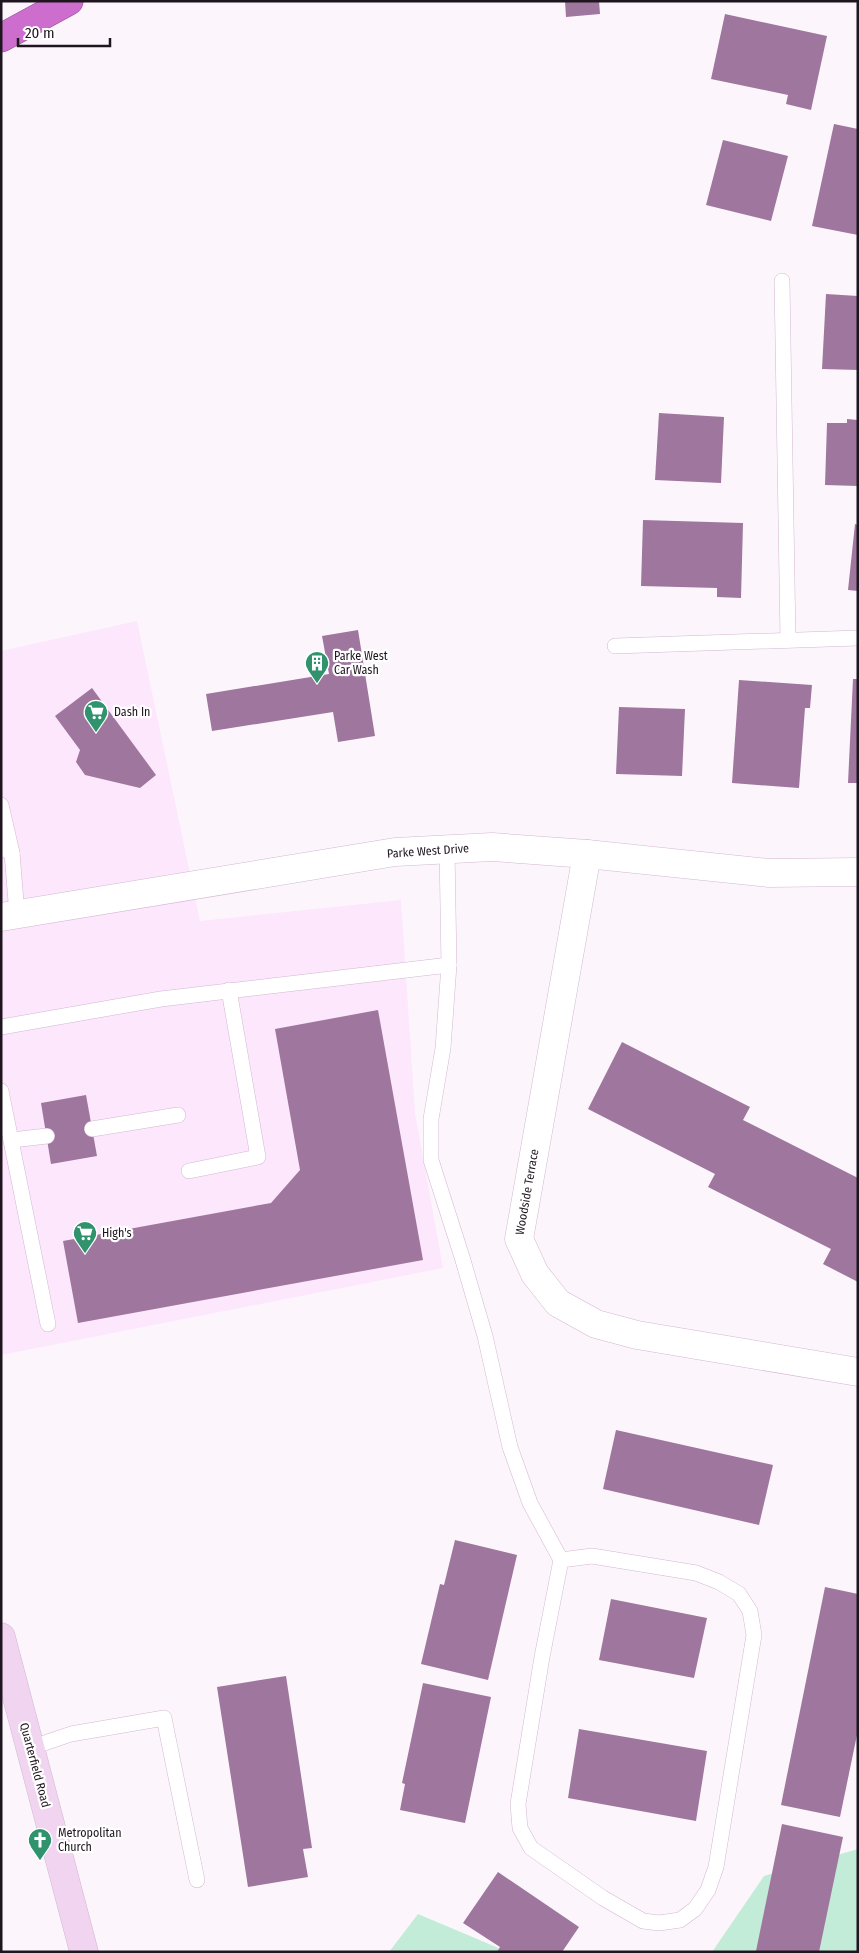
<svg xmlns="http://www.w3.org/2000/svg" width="859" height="1953" viewBox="0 0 859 1953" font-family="'Fira Sans Condensed',sans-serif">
	<rect width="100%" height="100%" fill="#fcf6fc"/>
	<polygon fill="#fce7fc" points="137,621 200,921 401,900 415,1113 443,1268 1,1355 1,651"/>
	<g fill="#c3ecd8">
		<polygon points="858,1849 858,1952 712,1952 764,1876"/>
		<polygon points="418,1914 508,1952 389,1952"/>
	</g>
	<g fill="#9f769e">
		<polygon points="565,1 599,1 600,14 566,17"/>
		<polygon points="725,14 827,36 811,110 786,104 788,95 711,79"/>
		<polygon points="834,124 858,129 858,235 812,226"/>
		<polygon points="723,140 788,156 771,221 706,205"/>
		<polygon points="826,294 858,296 858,370 822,369"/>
		<polygon points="659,413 724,417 721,483 655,480"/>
		<polygon points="847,419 858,420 858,486 825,485 827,423 847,423"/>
		<polygon points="643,520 743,523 741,598 717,597 717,588 641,586"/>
		<polygon points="855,524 858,525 858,591 848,590"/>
		<polygon points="358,630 375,736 338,742 333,712 212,731 206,694 329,674 322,636"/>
		<polygon points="853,679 858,679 858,783 848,783"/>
		<polygon points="739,680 812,685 810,708 805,708 799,788 732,783"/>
		<polygon points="92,688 156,775 140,788 85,775 76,762 80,750 55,716"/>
		<polygon points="619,707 685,709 682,776 616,774"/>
		<polygon points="378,1010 423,1260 78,1323 63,1241 271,1203 300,1170 275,1029"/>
		<polygon points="622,1042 750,1107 743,1120 858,1178 858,1282 823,1264 831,1249 708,1187 715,1174 588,1109"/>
		<polygon points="86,1095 97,1156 51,1164 41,1103"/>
		<polygon points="616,1430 773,1465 759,1525 603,1489"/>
		<polygon points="455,1540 517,1555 488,1680 421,1664 440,1584 444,1585"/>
		<polygon points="825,1587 858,1594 858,1730 840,1817 781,1805"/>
		<polygon points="611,1599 707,1618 694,1678 599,1660"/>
		<polygon points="286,1676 312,1848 303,1849 308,1877 248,1887 217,1687"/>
		<polygon points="423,1683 491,1697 465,1823 400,1810 405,1784 402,1783"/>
		<polygon points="579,1729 707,1751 696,1821 568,1798"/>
		<polygon points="782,1824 843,1837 819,1952 756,1951"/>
		<polygon points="498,1872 579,1927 562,1952 497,1952 500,1947 463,1923"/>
	</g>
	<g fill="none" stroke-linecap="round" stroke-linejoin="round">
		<g stroke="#d3b7d2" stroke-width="16">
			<g id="service">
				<polyline points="782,281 788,640"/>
				<polyline points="615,646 858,638"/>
				<polyline points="1,805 12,853"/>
				<polyline points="1,848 12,853 17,914"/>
				<polyline points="447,849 449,965 443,1048 431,1119 431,1160 462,1257 485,1336 510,1447 530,1503 561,1560 542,1657 518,1804 520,1828 531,1848 603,1898 643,1921 659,1923 680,1920 695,1909 708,1890 716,1867 754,1635 750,1611 739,1594 719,1582 696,1573 592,1556 561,1560"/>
				<polyline points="1,1027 161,999 449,965"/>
				<polyline points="1,1091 48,1324"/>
				<polyline points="92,1129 178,1115"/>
				<polyline points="12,1140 47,1136"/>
				<polyline points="189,1171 258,1157 229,990"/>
				<polyline points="30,1748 71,1734 164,1718 197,1880"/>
			</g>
		</g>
		<g stroke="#d3b7d2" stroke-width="29">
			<g id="minor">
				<polyline points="587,854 519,1239 535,1274 558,1303 596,1324 637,1335 858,1372"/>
				<polyline points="1,917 395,852 492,847 587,854 769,873 858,872"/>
			</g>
		</g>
		<g stroke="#d3b7d2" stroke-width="29">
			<polyline id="secondary" points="1,1637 84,1952"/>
		</g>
		<g stroke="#904f90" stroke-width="29">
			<polyline id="motorway" points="1,38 69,1"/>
		</g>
		<use href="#service" stroke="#fff" stroke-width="15"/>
		<use href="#minor" stroke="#fff" stroke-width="28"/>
		<use href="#secondary" stroke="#f0d4f0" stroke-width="28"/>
		<use href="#motorway" stroke="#cd6ece" stroke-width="28"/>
	</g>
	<defs>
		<g id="building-pin" transform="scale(1.25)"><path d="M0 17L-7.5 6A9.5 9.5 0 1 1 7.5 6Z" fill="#30936e" stroke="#fff"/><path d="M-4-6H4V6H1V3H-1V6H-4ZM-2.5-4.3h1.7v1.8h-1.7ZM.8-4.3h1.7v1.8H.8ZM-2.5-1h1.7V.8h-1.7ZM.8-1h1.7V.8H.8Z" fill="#fff"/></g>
		<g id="supermarket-pin" transform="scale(1.25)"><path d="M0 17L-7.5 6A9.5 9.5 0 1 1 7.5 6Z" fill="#30936e" stroke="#fff"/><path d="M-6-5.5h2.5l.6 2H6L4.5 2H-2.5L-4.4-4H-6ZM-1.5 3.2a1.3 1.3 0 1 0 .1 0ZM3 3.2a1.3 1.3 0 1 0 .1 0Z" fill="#fff"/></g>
		<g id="church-pin" transform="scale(1.25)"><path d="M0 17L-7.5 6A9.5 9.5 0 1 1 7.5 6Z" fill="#30936e" stroke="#fff"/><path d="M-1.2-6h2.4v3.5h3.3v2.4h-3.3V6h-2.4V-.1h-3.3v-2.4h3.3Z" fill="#fff"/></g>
	</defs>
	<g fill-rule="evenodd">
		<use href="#building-pin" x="317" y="663"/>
		<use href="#supermarket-pin" x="96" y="712"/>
		<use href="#supermarket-pin" x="85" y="1233"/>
		<use href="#church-pin" x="40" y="1840"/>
	</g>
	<g text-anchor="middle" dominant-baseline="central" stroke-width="4.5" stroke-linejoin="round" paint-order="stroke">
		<g font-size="12" fill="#1f151e" stroke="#fff" text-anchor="start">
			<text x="334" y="656">Parke West<tspan x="334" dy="14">Car Wash</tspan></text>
			<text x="114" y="712">Dash In</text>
			<text x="102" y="1233">High's</text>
			<text x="58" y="1833">Metropolitan<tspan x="58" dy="14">Church</tspan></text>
		</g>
		<g font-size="12" fill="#1f151e" stroke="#fff">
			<text transform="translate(428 851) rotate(-4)">Parke West Drive</text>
			<text transform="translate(527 1192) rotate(-80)">Woodside Terrace</text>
			<text transform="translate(35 1765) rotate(75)">Quarterfield Road</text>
		</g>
	</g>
	<rect width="859" height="1953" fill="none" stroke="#1f151e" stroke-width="5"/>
	<path d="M18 38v8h92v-8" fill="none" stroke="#1f151e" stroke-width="2.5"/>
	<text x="25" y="38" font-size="15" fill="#1f151e" stroke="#ffffff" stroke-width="4" paint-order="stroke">20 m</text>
</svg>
